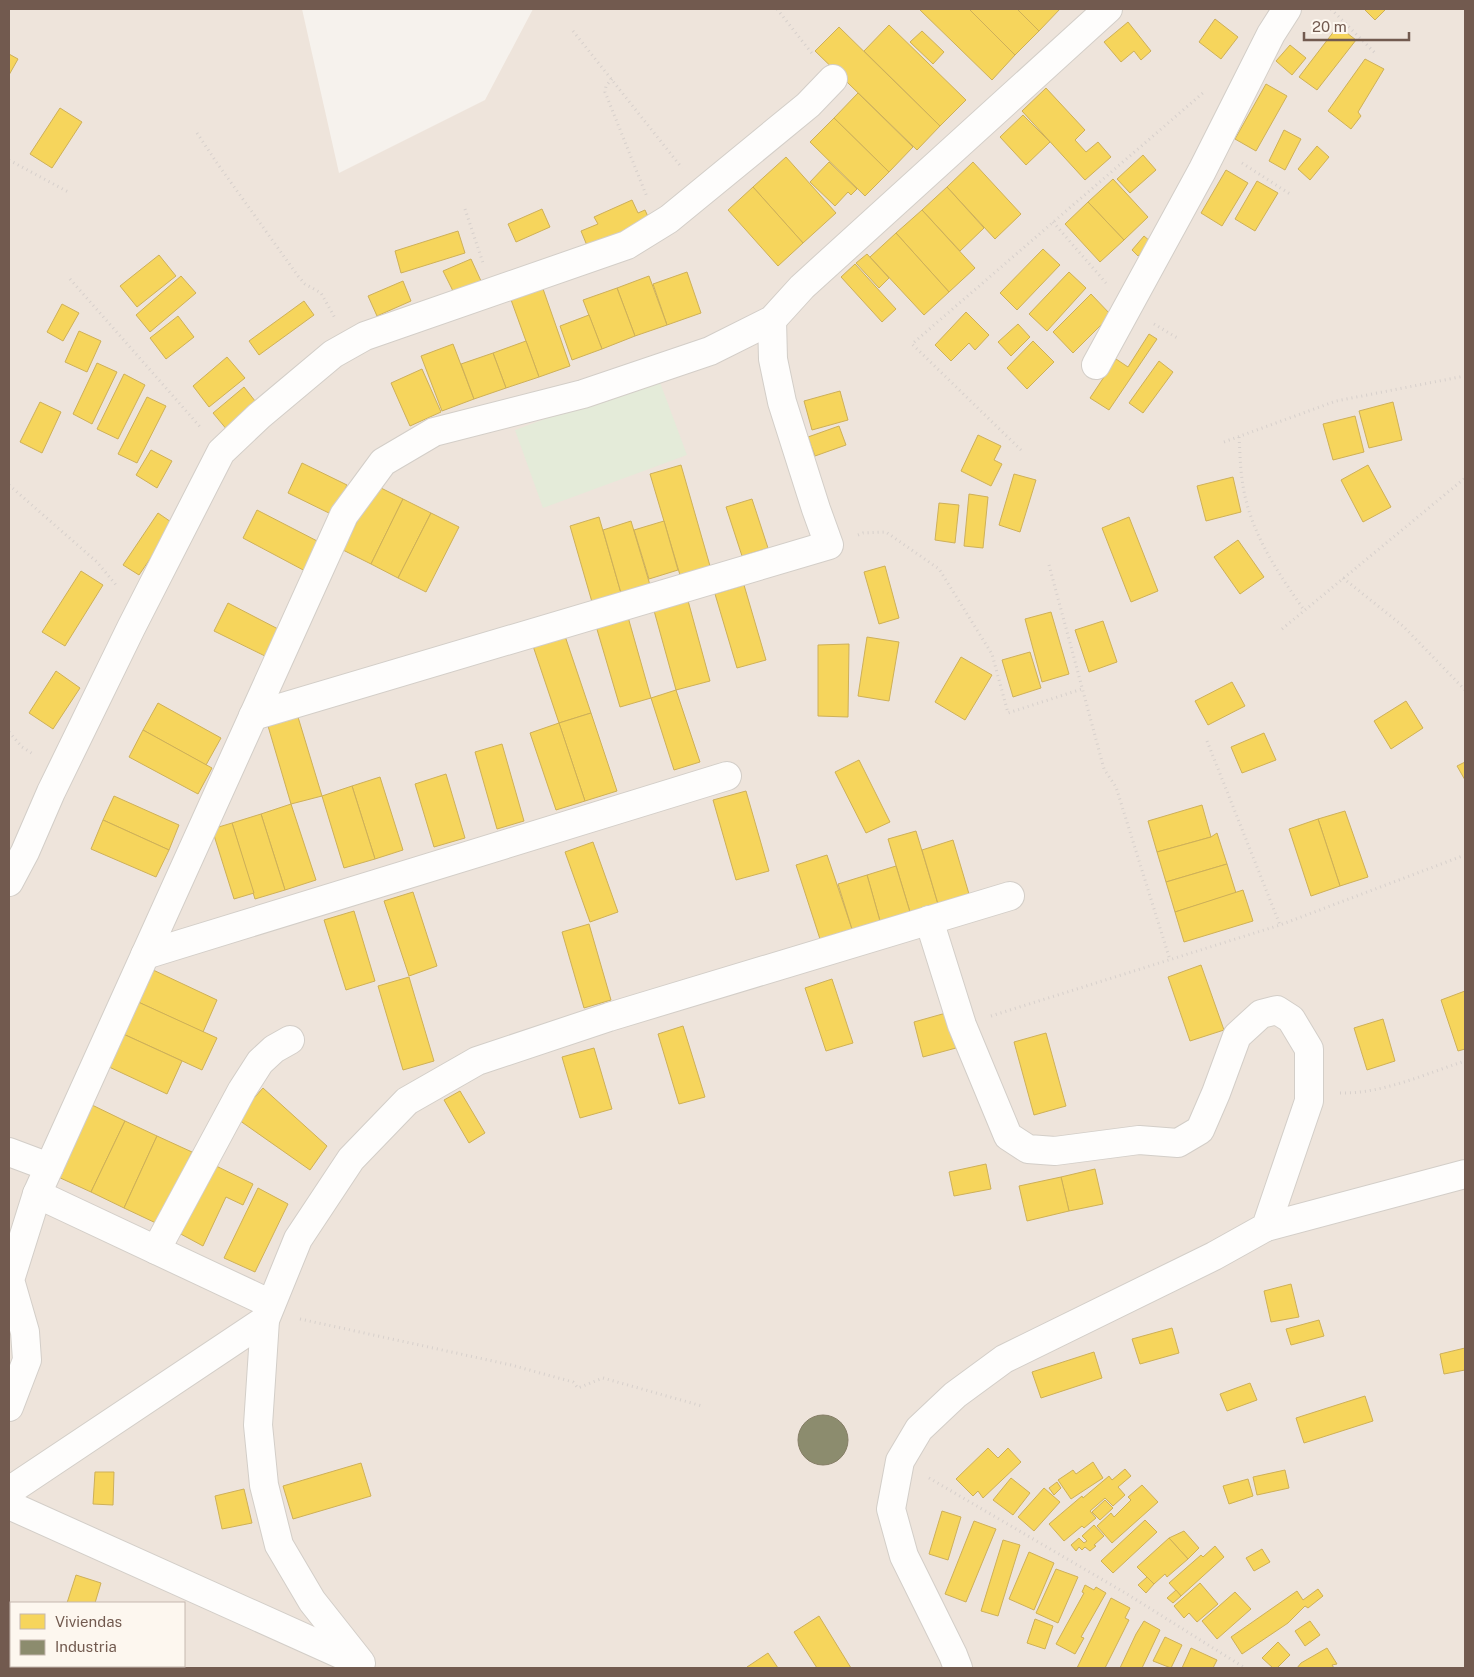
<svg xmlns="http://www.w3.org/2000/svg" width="1474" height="1677" viewBox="0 0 1474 1677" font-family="'Public Sans',sans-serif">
	<rect width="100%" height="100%" fill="#f6f2ed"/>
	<path fill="#eee4db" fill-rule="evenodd" d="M9,9h293l37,164 146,-73 48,-91h932v1659h-1456zM11,1603h173v63h-173z"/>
	<polygon fill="#e4ebd9" points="658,377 687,455 543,508 515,430"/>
	<g fill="#f6d55c" stroke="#ceb058">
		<polygon points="919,9 969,9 1015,55 992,80"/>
		<polygon points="969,9 1017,9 1039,31 1015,55"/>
		<polygon points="1017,9 1060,9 1039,31"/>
		<polygon points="1364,9 1386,9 1375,20"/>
		<polygon points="1215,19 1238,37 1221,59 1199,42"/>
		<polygon points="1128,22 1151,51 1141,60 1134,51 1121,62 1104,42"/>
		<polygon points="889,25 966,100 940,126 864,51"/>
		<polygon points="1338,26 1356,40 1317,90 1299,77"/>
		<polygon points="839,27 940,126 917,150 815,51"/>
		<polygon points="922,31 944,52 933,64 910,42"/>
		<polygon points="1290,45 1306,58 1292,75 1276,61"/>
		<polygon points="9,54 18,59 9,75"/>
		<polygon points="1365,59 1384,69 1358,112 1361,116 1351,129 1328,111"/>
		<polygon points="1266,84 1287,96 1256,151 1235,139"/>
		<polygon points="1046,88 1085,130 1075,140 1086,152 1098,142 1111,157 1085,180 1022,111"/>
		<polygon points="858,93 913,147 889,172 834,118"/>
		<polygon points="60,108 82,122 52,168 30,154"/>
		<polygon points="1023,115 1050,142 1026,165 1000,137"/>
		<polygon points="834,118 889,172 865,196 810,142"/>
		<polygon points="1284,130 1301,139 1285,170 1269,161"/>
		<polygon points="1317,146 1329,157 1310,180 1298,169"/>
		<polygon points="1143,155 1156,170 1130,193 1117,179"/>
		<polygon points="786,157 836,213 803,243 753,187"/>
		<polygon points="829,162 857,189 851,195 848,192 835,206 810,182"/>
		<polygon points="973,162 1021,214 995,239 947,187"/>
		<polygon points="1226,170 1248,183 1222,226 1201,213"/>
		<polygon points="1113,179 1148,217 1124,240 1088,202"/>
		<polygon points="1257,181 1278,193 1255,231 1235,219"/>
		<polygon points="753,187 803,243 778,266 728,210"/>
		<polygon points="947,187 984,228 960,251 922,210"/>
		<polygon points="632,200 638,213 645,210 650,221 588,248 581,231 598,224 594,217"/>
		<polygon points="1088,202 1124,240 1100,262 1065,224"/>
		<polygon points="542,209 550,227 516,242 508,224"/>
		<polygon points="922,210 975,268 949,292 896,233"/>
		<polygon points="458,231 465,253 401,273 395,251"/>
		<polygon points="896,233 949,292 924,315 870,257"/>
		<polygon points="1144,236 1151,242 1138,256 1132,250"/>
		<polygon points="1043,249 1060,265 1017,310 1000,293"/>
		<polygon points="867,254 889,278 879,288 856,263"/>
		<polygon points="159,255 176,276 137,307 120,286"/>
		<polygon points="471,259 481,281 454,293 443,271"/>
		<polygon points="855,264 896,309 882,322 841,277"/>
		<polygon points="687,272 701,313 667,325 653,284"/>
		<polygon points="1069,272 1086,288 1047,331 1029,314"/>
		<polygon points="181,276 196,293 150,332 136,315"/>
		<polygon points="649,276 667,325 635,336 617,288"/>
		<polygon points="403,281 411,301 377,316 368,296"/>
		<polygon points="542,286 570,366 539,377 510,297"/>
		<polygon points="617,288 635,336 602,349 583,300"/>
		<polygon points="1091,294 1111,315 1073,353 1053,332"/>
		<polygon points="304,301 314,315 259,355 249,341"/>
		<polygon points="62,304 79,313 63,341 47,332"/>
		<polygon points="966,312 989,335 975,350 969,343 951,361 935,345"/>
		<polygon points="589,315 602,349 572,360 560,326"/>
		<polygon points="178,316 194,337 166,359 150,338"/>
		<polygon points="1018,324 1030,337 1011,356 998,342"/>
		<polygon points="79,331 101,341 87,372 65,362"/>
		<polygon points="1149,334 1157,339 1109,410 1090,398 1116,359 1128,367"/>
		<polygon points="526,341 539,377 506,388 493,353"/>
		<polygon points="1033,341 1054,362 1027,389 1007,368"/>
		<polygon points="453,344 474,399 442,411 421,356"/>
		<polygon points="493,353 506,388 474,399 461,364"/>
		<polygon points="227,357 245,378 209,407 193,386"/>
		<polygon points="1159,361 1173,372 1143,413 1129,403"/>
		<polygon points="97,363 117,372 92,424 73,414"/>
		<polygon points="422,369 441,412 410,426 391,383"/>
		<polygon points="124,374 145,385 118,439 97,429"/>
		<polygon points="244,387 259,406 228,431 213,413"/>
		<polygon points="840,391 848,420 812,430 804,401"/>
		<polygon points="147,397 166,406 137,463 118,454"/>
		<polygon points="40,402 61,412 42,453 20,442"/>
		<polygon points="1393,402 1402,440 1369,448 1359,411"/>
		<polygon points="1355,416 1364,452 1333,460 1323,424"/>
		<polygon points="839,426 846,445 815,456 808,437"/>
		<polygon points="978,435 1001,446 994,460 1002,464 991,486 961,471"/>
		<polygon points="151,450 172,461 157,488 136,475"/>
		<polygon points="302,463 347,485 333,515 288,493"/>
		<polygon points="681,465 710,566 680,575 650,474"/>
		<polygon points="1368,465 1391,507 1363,522 1341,480"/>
		<polygon points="1014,474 1036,480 1020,532 999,525"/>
		<polygon points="1233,477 1241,512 1206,521 1197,486"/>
		<polygon points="375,485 403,499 371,564 343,550"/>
		<polygon points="969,494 988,497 983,548 964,546"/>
		<polygon points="403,499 431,513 398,578 371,564"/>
		<polygon points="752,499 768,548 742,556 726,507"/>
		<polygon points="939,503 959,505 955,543 935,540"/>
		<polygon points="257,510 321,543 307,572 243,538"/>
		<polygon points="158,513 174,524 139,575 123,565"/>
		<polygon points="431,513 459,527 426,592 398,578"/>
		<polygon points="599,517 621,593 592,602 570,526"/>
		<polygon points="1129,517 1158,591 1131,602 1102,528"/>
		<polygon points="631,521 650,585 621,593 603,530"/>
		<polygon points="664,521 678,570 649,579 634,530"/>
		<polygon points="1238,540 1264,577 1240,594 1214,557"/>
		<polygon points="885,566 899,618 879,624 864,572"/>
		<polygon points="81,571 103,585 65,646 42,632"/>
		<polygon points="744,585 766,660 737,668 715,594"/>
		<polygon points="687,597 710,681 676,690 653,607"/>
		<polygon points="228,603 280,630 267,657 214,631"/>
		<polygon points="1051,612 1069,674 1042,682 1025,619"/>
		<polygon points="628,617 651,698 620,707 596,626"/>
		<polygon points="1103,621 1117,662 1089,672 1075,630"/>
		<polygon points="565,636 591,713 559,723 533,646"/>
		<polygon points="867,637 899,642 889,701 858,696"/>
		<polygon points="849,644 848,717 818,716 818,645"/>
		<polygon points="1030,652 1041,688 1013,697 1002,660"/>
		<polygon points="961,657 992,675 965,720 935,702"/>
		<polygon points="56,671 80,688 53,729 29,713"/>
		<polygon points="1232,682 1245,706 1208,725 1195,701"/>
		<polygon points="676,690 700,762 674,770 651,698"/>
		<polygon points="1406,701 1423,728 1391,749 1374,721"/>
		<polygon points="158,703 221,738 206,765 143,730"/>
		<polygon points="591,713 617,791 585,801 559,723"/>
		<polygon points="298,717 322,796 291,804 268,726"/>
		<polygon points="559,723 585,801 556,810 530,733"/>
		<polygon points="143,730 212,768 198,794 129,757"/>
		<polygon points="1264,733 1276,760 1242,773 1231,747"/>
		<polygon points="502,744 524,821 497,829 475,752"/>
		<polygon points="859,760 890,822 866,833 835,772"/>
		<polygon points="1465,762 1465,780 1457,766"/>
		<polygon points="446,774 465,838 434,847 415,784"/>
		<polygon points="380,777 403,850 375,859 352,786"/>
		<polygon points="352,786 375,859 344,868 322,796"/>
		<polygon points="746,791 769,871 736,880 713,800"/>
		<polygon points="114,796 179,825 169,850 103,820"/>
		<polygon points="291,804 316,880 285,890 261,814"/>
		<polygon points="1202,805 1211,837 1157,852 1148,821"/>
		<polygon points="1345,811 1368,877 1340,886 1318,819"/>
		<polygon points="261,814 285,890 255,899 232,823"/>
		<polygon points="1318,819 1340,886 1311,896 1289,829"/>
		<polygon points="103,820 169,850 156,877 91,849"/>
		<polygon points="232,823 254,893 234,899 212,829"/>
		<polygon points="916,831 938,904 910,912 888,839"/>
		<polygon points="1217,833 1227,864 1166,882 1157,852 1211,837"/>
		<polygon points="953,840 969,894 938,904 922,850"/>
		<polygon points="593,842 618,912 590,922 565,852"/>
		<polygon points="827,855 852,929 820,939 796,865"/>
		<polygon points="1227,864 1236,893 1175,912 1166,882"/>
		<polygon points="896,866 910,912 880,921 867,875"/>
		<polygon points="867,875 880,921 852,929 838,884"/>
		<polygon points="1243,890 1253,921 1184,942 1175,912"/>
		<polygon points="413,892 437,966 409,976 384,901"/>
		<polygon points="354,911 375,981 346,990 324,920"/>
		<polygon points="589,924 611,1000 584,1008 562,932"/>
		<polygon points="1201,965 1224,1030 1190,1041 1168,977"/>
		<polygon points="151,969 217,1000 203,1032 136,1001"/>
		<polygon points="409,977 434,1061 403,1070 378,986"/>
		<polygon points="832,979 853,1043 826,1051 805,988"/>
		<polygon points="1465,991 1465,1049 1458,1051 1441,1000"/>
		<polygon points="136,1001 217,1038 202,1070 121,1033"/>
		<polygon points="946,1013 956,1048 923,1057 914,1022"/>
		<polygon points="1383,1019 1395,1061 1367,1070 1354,1028"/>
		<polygon points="683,1026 705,1097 679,1104 658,1034"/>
		<polygon points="121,1033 182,1061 167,1094 107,1066"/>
		<polygon points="1046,1033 1066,1106 1034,1115 1014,1042"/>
		<polygon points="594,1048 612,1109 580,1118 562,1057"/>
		<polygon points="263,1088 327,1146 310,1170 236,1118"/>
		<polygon points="460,1091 485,1133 469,1143 444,1100"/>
		<polygon points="90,1104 125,1121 91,1192 56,1176"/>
		<polygon points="125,1121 157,1136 124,1208 91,1192"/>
		<polygon points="157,1136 192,1152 158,1224 124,1208"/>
		<polygon points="210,1163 253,1184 243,1205 226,1197 203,1246 177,1232"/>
		<polygon points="986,1164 991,1189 954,1196 949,1172"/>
		<polygon points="1095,1169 1103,1204 1069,1211 1061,1177"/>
		<polygon points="1061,1177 1069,1211 1027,1221 1019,1186"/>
		<polygon points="258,1188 288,1204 255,1272 224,1258"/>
		<polygon points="1291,1284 1299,1317 1271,1322 1264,1291"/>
		<polygon points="1319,1320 1324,1336 1291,1345 1286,1329"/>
		<polygon points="1172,1328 1179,1353 1140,1364 1132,1339"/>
		<polygon points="1465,1348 1465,1370 1444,1374 1440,1354"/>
		<polygon points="1094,1352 1102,1378 1041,1398 1032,1372"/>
		<polygon points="1250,1383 1257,1400 1227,1411 1220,1394"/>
		<polygon points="1365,1396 1373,1421 1304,1443 1296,1418"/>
		<polygon points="988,1448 998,1458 1008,1448 1021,1462 983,1498 978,1491 973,1496 956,1479"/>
		<polygon points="1093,1462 1103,1478 1071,1499 1058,1480 1073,1470 1076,1474"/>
		<polygon points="361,1463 371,1496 293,1519 283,1486"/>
		<polygon points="1125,1469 1131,1476 1118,1487 1125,1495 1113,1506 1105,1498 1090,1511 1096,1518 1084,1528 1082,1526 1064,1541 1049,1524 1082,1496 1083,1498 1109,1476 1112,1480"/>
		<polygon points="1285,1470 1289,1488 1257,1495 1253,1477"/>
		<polygon points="95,1472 114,1472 113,1505 93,1504"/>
		<polygon points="1011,1478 1030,1493 1013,1515 993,1500"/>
		<polygon points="1248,1479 1253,1496 1229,1504 1223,1486"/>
		<polygon points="1057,1482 1061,1488 1054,1495 1049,1488"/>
		<polygon points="1142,1485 1158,1502 1112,1543 1097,1526 1111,1513 1114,1517 1131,1500 1128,1497"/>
		<polygon points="1044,1488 1060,1502 1034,1531 1018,1517"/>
		<polygon points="244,1489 252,1523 222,1529 215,1496"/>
		<polygon points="1105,1500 1113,1508 1100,1520 1092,1512"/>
		<polygon points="942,1511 961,1517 948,1560 929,1554"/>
		<polygon points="1145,1520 1157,1532 1113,1573 1101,1561"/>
		<polygon points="974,1521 996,1529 966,1602 945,1594"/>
		<polygon points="1094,1525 1104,1536 1094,1545 1096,1546 1090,1551 1085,1547 1082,1550 1079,1547 1076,1551 1071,1545 1079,1538 1084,1543 1087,1541 1082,1536"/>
		<polygon points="1184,1531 1199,1548 1188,1559 1169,1538"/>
		<polygon points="1169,1538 1188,1559 1167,1577 1165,1574 1154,1584 1137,1567"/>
		<polygon points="1003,1540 1020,1545 998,1616 981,1611"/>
		<polygon points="1215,1546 1224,1557 1181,1596 1169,1583 1201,1555 1203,1557"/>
		<polygon points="1262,1549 1270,1562 1254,1571 1246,1558"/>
		<polygon points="1029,1552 1054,1563 1034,1610 1009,1599"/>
		<polygon points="1056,1569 1078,1577 1058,1623 1036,1613"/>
		<polygon points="76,1575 101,1583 95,1603 67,1603"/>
		<polygon points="1147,1577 1154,1584 1146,1593 1138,1585"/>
		<polygon points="1200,1583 1218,1604 1197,1622 1189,1613 1184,1618 1174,1606"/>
		<polygon points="1085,1585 1094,1590 1096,1587 1106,1593 1081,1637 1084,1638 1075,1654 1056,1644 1084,1593 1082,1592"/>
		<polygon points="1318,1589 1323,1596 1308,1608 1305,1606 1288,1623 1242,1654 1231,1637 1297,1591 1303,1600"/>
		<polygon points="1176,1590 1181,1596 1173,1603 1167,1598"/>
		<polygon points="1235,1592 1251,1609 1217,1639 1202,1621"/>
		<polygon points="1111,1598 1130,1608 1125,1618 1129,1620 1105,1668 1077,1668"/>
		<polygon points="819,1616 851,1668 817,1668 794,1632"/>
		<polygon points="1035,1619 1053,1626 1045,1649 1027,1643"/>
		<polygon points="1144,1621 1160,1630 1142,1668 1120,1668 1136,1634"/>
		<polygon points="1310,1621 1320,1635 1305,1646 1295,1631"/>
		<polygon points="1165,1637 1182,1645 1171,1668 1153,1661"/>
		<polygon points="1278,1642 1290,1655 1277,1668 1273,1668 1262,1658"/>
		<polygon points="1191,1648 1217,1660 1213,1668 1182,1668"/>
		<polygon points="1327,1648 1337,1664 1332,1665 1334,1668 1297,1668 1301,1663"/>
		<polygon points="768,1653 778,1668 748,1668 747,1667"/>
	</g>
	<circle fill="#8c8c6e" stroke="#847d65" cx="823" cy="1440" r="25"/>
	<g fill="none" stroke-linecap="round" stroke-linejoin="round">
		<g stroke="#d3cec8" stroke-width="30">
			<g id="minor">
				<polyline points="1096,365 1202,171 1271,34 1287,9"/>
				<polyline points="253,716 829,545 816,509 782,402 773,359 772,320"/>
				<polyline points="9,882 25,852 51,792 131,628 221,452 259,416 333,354 365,336 627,245 669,219 808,105 833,79"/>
				<polyline points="929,920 962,1025 1008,1136 1028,1149 1055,1151 1139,1140 1178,1143 1200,1130 1216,1093 1237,1036 1261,1014 1277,1010 1291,1019 1309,1049 1309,1101 1266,1227 1214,1256 1004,1359 955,1395 919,1429 900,1461 891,1509 904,1556 953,1655 958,1668"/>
				<polyline points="145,955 727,776"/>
				<polyline points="9,1152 49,1167"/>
				<polyline points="37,1194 271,1304"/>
				<polyline points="1266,1227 1465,1174"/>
				<polyline points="156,1250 242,1090 260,1062 274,1049 290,1040"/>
				<polyline points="9,1407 27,1360 25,1332 10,1280 37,1194 344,515 383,462 434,432 583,394 710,351 772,320 802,287 1108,9"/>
				<polyline points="9,1491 265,1320"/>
				<polyline points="9,1505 358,1662"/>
				<polyline points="361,1663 312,1601 279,1545 264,1485 258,1425 265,1320 298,1239 351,1159 407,1101 477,1061 609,1017 1010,896"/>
			</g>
		</g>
		<g stroke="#d7d0cc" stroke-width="3" stroke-dasharray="1 4" stroke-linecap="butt">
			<polyline points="777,9 814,56"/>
			<polyline points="1331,9 1375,53"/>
			<polyline points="573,31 682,168"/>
			<polyline points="612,79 606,86 605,92 647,197"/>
			<polyline points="197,133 217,163 298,276 305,284 321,293 335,318"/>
			<polyline points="9,160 70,193"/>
			<polyline points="1242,163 1290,194"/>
			<polyline points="465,209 483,263"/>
			<polyline points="1053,222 1106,283"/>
			<polyline points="70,279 202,429"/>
			<polyline points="1154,324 1179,339"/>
			<path d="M1239,437c1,14 1,28 3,42 6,50 34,91 62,131"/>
			<polyline points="1224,442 1336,401 1465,376"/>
			<polyline points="1021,450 912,344 1204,92"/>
			<polyline points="9,485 97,562 116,585"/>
			<polyline points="858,535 863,533 886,532 939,569 992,654 1008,713 1082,689"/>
			<polyline points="1049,565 1104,769 1116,787 1170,960"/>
			<polyline points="1343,578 1403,626 1465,690"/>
			<polyline points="1282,629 1465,478"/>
			<polyline points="9,732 22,747 33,754"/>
			<polyline points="1207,741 1280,925"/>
			<polyline points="991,1016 1280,925 1465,855"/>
			<path d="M1340,1093c42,1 85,-19 125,-32"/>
			<polyline points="300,1319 511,1365 573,1382 578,1388 603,1378 702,1406"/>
			<polyline points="929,1478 1127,1594 1245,1668"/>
		</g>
		<use href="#minor" stroke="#fefdfc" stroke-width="28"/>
	</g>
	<rect width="1474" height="1677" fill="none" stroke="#725a4f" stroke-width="20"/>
	<rect x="10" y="1602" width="175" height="65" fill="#fdf7ef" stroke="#c5b8af"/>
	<rect x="20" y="1614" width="25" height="15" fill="#f6d55c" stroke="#c5b8af"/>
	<text x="55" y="1627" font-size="15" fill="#725a4f">Viviendas</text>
	<rect x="20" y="1640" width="25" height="15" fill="#8c8c6e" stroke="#c5b8af"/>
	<text x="55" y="1652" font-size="15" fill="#725a4f">Industria</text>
	<path d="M1304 32v8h105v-8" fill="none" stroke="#725a4f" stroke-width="2.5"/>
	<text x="1312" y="32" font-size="15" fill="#725a4f" stroke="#fdf7ef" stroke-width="4" paint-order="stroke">20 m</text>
</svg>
